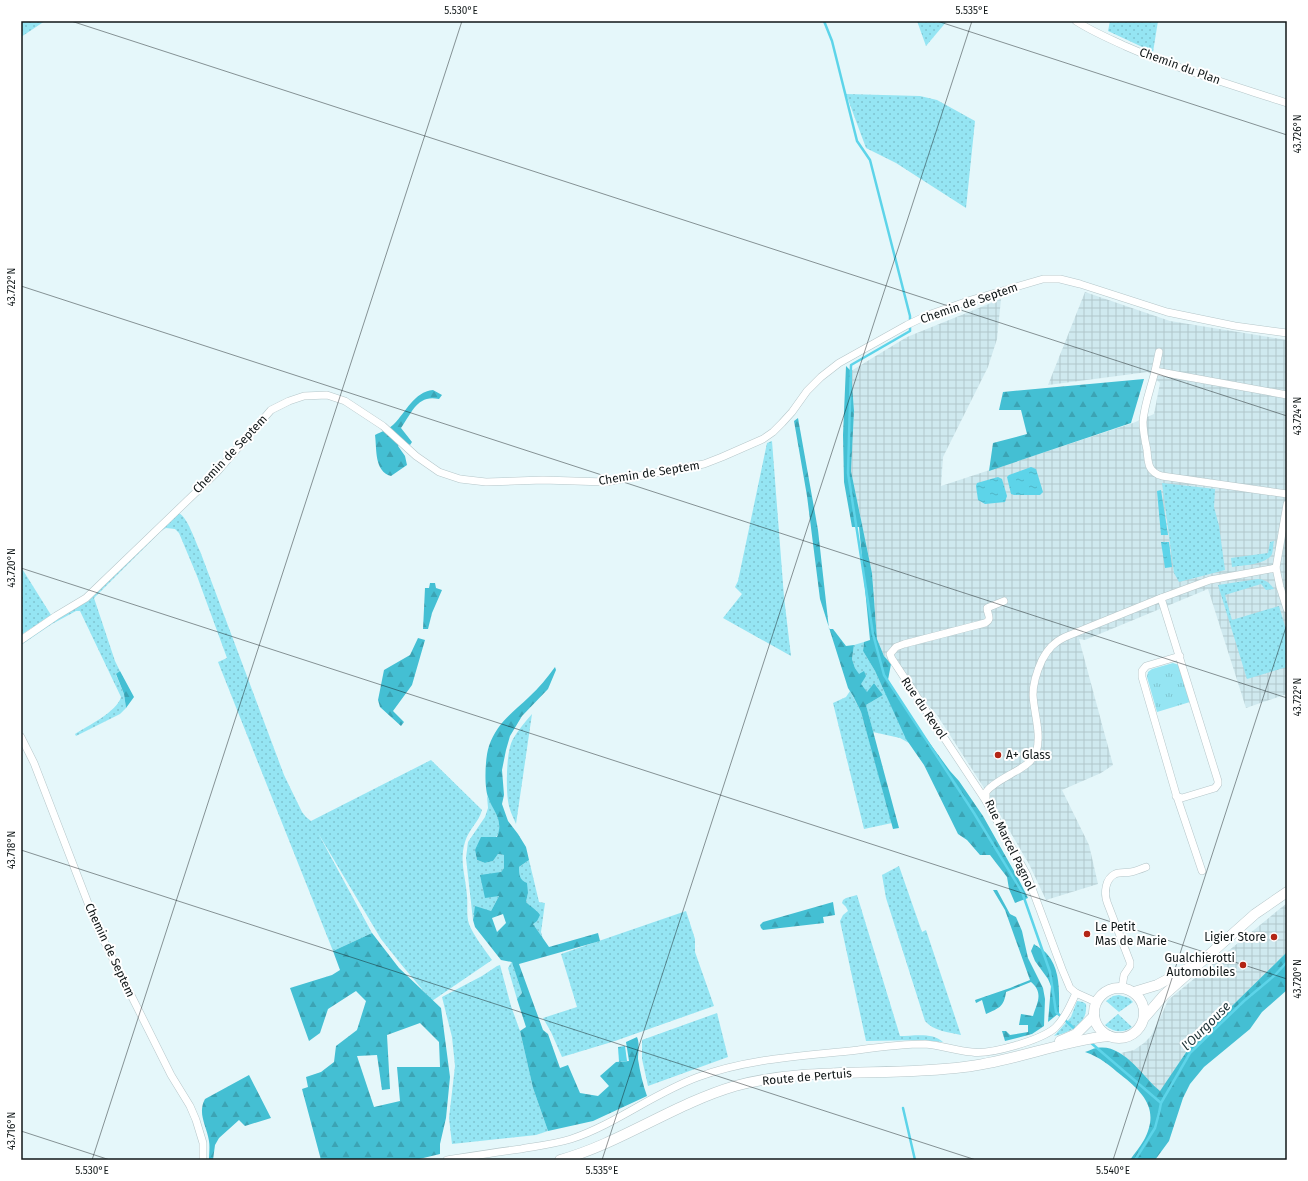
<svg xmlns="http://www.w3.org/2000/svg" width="1308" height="1181" viewBox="0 0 1308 1181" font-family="'Fira Sans',sans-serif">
	<defs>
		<pattern id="industrial-grid" width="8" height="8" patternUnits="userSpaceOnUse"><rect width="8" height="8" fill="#cfe9ef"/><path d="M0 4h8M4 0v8" fill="none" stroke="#b1c7cc"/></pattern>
		<pattern id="grass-dots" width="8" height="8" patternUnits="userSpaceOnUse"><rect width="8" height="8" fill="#95e5f3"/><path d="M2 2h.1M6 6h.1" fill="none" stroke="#7fc4d0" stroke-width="1.8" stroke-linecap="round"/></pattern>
		<pattern id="forest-firs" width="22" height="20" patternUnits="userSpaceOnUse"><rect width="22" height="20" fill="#44bfd3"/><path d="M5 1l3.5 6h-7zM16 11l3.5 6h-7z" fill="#3ba3b4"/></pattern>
		<pattern id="park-tufts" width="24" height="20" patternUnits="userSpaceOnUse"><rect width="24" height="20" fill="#95e5f3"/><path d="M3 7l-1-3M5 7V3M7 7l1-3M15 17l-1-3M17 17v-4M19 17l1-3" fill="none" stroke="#7fc4d0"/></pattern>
		<pattern id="water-ripples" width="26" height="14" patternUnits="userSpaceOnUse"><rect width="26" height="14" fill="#5dd4e9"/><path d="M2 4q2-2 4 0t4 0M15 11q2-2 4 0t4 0" fill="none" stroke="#50b5c7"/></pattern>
	</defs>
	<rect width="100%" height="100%" fill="#e5f7fa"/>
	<g fill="url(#industrial-grid)">
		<polygon points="1085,292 1170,321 1287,340 1287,694 1246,708 1208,589 1085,640 1079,639 1113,765 1101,773 1062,790 1089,845 1098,884 1046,900 1029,864 986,791 937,715 884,656 877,639 872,573 851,471 854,411 851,371 907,337 1001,299 997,339 988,367 943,457 941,486 1133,423 1154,414 1160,383 1148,372 1048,385"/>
		<polygon points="1287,903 1287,952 1189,1048 1160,1092 1121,1053 1134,1050 1144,1043 1151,1036 1162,1014 1168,1000"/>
	</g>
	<g fill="url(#grass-dots)">
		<polygon points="21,21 45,21 21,37"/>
		<polygon points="917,21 947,21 926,46"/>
		<polygon points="1110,21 1158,21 1153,52 1108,31"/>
		<polygon points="846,94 920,96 937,100 975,121 966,208 896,163 866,148"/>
		<polygon points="772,441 784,597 791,656 723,618 742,594 735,587 738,581 767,443"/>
		<polygon points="1162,483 1215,489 1214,507 1219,526 1225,570 1179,582 1174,573"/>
		<path d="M179,513c9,5 16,28 21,38l84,224 18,37 4,5 5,4 120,-61 51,50c-3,12 -14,20 -17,32 -6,19 1,36 2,54 1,9 -1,19 2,28 4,11 16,26 23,36l-60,41 -32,-38 -19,-24 -63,-106 54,100 -39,18 -115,-289 9,-4 -30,-82 -18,-43 -4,-4 -9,-1 -5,3 -67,67 21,63 5,10 -4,4 8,19 2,14 -6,6 -44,22 -1,-2c12,-8 42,-22 46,-37l-41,-86h-4l-24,13 -31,21v-2l43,-29 113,-100z"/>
		<path d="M1274,541c-1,4 -1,10 -2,13 -6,11 -30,11 -40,13l-1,-9 37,-5 2,-11z"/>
		<polygon points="21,567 51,615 21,635"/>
		<path d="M1258,579c8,1 11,3 16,10l-8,1 -5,-6 -36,11 7,25 47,-14 8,27v34l-40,12 -29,-94z"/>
		<polygon points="864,642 863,651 875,671 909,743 900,738 873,732 866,705 883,695 874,683 867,693 860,684 859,675 855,668 852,659 854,645"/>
		<polygon points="850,691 861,712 892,823 864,829 833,703 846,697"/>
		<path d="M532,714l-16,110c-3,-7 -7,-15 -8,-23 -2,-14 -2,-50 5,-62 5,-9 12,-17 19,-25z"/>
		<path d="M487,796c6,10 19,32 9,41 -5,5 -15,9 -21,13l2,10 8,3 8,-2 5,-7 6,1v13l-3,4 -2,24 -8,15 -18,4v5l-7,-62 2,-16 17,-25 3,-9z"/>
		<polygon points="529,860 539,902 545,903 541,932 543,939 533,924 537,911 532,908 526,902 528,893 519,876 519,867"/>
		<path d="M899,866l23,66 4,-2 35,105c-12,-3 -28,-4 -36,-14l-39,-123 -4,-23z"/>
		<path d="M857,895l43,141c13,0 33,-4 43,6l-23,-2 -54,1 -26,-120 3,-6 5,-4 -2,-4 -4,-4 1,-3 3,-2z"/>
		<polygon points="686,911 695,939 695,952 714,1006 615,1041 562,1057 551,1032 543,1018 577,1007 561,954"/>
		<polygon points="512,961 522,993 517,999 508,968"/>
		<polygon points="500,965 511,1006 520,1031 533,1088 548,1131 536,1135 452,1144 449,1118 455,1066 452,1037 442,997 482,976 497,966"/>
		<polygon points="1119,995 1129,998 1133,1002 1119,1012 1106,1001 1113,996"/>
		<path d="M1077,1001l6,1 3,2c2,20 -15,28 -32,32l17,-19z"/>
		<polygon points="717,1013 728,1057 648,1086 642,1059 642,1040"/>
		<path d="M1118,1014l14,13c-9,7 -19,5 -27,-2z"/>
	</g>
	<g fill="url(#forest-firs)" fill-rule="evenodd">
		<polygon points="846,366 851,371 854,411 851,471 872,573 877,639 884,656 891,664 888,680 920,730 950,771 959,781 983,816 1019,880 1028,898 1015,903 1009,889 1007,877 990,855 980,855 967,840 958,834 924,765 906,739 875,671 863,651 864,642 870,640 859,527 852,527 844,482 843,435"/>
		<polygon points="1144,379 1131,423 989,471 993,443 1027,434 1021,410 999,410 1003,392"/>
		<path d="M433,390l9,5 -3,4c-21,-5 -27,13 -38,29l11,14 -2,3 -9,-5 -3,6 7,10 2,9 -16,11c-17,-5 -14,-26 -16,-41 6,-3 14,-6 19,-11 12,-12 20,-32 39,-34z"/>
		<polygon points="798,418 818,530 829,629 833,629 846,646 854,645 852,659 855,668 859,674 864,671 866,676 861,684 867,692 874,683 883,695 866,705 899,828 893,829 861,712 853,696 848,688 820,599 807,496 794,421"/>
		<polygon points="430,583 435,583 436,588 442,590 432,613 428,629 423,629 425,588 429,588"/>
		<polygon points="418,638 425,640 412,685 393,711 404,722 401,726 380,707 378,700 384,670 410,655"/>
		<path d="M555,667l1,3 -8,19 -26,27 -12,20 -4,14 -4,20 2,25 -2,9 6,17 10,13 8,13 3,13 -10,7c0,7 0,13 8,16l1,10 -2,9c5,5 11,8 14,13l-3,6 -4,3 16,23 49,-14 2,8 -81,23 24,66 5,4 12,34 8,-3 12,28 18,3 11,-10 -9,-10 16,-14 13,-1 -3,-19 11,-5c3,7 1,15 1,22 2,13 5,26 9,37l-54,25 -45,10 -15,-43 -13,-57 6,-4 -9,-28 5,-6 -10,-31 -11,-2 -26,-33 -2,-7 2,-14 16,5 8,-15 -14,2 -5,-23 21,-3 3,-4v-13l-6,-1 -5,7 -8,2 -8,-3 -2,-10 6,-13h16c7,-17 -4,-26 -9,-40 -4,-10 -3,-40 1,-51 8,-23 23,-33 40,-49 10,-9 18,-19 26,-30zM503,914l3,9 -9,9 -5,-14z"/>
		<polygon points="120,671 134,697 126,708 124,694 116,674"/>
		<path d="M993,890h4l13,24 6,3 6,14 6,27 15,30 2,11 -1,27 -12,8 -27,7 -3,-10h4l4,4 18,-3v-7h-9l2,-11 12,2c4,-13 11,-23 -2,-34l-25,10c-2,15 -7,16 -20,22l-4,-14 -6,3 -1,-3 35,-12 20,-8 -25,-70z"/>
		<polygon points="833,902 835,915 823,917 824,923 763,930 761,928 760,925 763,922"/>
		<path d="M372,933l27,35 42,40 9,69 -4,41 -6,26v10l-25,6h-94l-19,-71 6,-2 -2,-10 15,-5 13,-10 2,-16 21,-16 9,-29 -10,-10 -28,18 -8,24 -11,8 -19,-53 42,-13 8,-5 -7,-19zM420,1023l19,19 1,25h-43l3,34 -26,6 -17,-51 20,-1 5,35 8,-1 -3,-54z"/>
		<path d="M1034,944c4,3 10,6 13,10 14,16 12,39 12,59l-11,9 3,-36 -3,-7 -13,-18 -4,-10z"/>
		<path d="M1287,952v38l-25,22 -12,17 -46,38 -14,17 -7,14 -14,43 -14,19h-25c4,-6 10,-13 14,-20 16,-30 0,-47 -23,-65 -11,-9 -21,-18 -36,-23 4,-1 8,-4 12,-4 26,-5 46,29 63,43l29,-43z"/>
		<path d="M249,1075l22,43 -26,8 -6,-6 -20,18 -4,7 -2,15h-4c0,-6 1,-13 0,-19 -2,-15 -12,-27 -4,-42z"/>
	</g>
	<polygon fill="url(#park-tufts)" points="1173,663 1179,665 1190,702 1157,712 1147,677 1148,672 1152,669"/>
	<g fill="url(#water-ripples)">
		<polygon points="1031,467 1036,469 1043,492 1040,495 1014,495 1011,494 1007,477 1009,475"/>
		<polygon points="998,477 1002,479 1007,496 1005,502 985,504 978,500 976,486 977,483"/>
		<polygon points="1161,490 1168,535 1161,535 1157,491"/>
		<polygon points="1161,542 1169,542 1172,567 1165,568"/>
		<polygon points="625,1046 627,1061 619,1062 618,1047"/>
	</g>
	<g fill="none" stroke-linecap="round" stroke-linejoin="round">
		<g stroke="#5dd4e9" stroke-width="2.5">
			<polyline points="824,21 832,41 857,141 870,160 910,316 910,331 851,365 848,473 873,634 884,675 974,813 1022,892 1050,972 1056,1012 1077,1031"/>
			<polyline points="1090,1042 1161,1103"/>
			<polyline points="903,1108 915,1160"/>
			<polyline points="1135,1160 1155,1128 1159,1113 1161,1103 1190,1053 1244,1001 1275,975 1287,962"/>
		</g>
		<g stroke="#b5c6c9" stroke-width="8">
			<g id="minor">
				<path d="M1076,21c15,10 32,17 49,25 52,23 107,39 162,57"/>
				<polyline points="1155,371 1159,352"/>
				<path d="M1287,395l-132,-24c-4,17 -11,34 -12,51 0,9 2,19 4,28 1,13 1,22 15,26l125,18"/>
				<polyline points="1287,504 1276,568 1280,587 1287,609"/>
				<polyline points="1161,598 1218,781 1218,784 1215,788 1182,798 1176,796"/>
				<polyline points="21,640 56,616 86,598 216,473 271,410 289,401 304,396 327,395 345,401 383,426 416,456 439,472 460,479 486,482 543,480 606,482 704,464 722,457 763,439 773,432 782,423 792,412 807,391 821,377 839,363 907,325 928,315 971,300 1043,279 1060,279 1080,284 1167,312 1235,326 1287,333"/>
				<polyline points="1180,656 1146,666 1142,671 1142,677 1176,794 1202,871"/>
				<polyline points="21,737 34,763 98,929 171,1075 190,1106 196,1120 203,1143 203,1160"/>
				<path d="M986,801l-94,-142 -2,-5 6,-7 8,-3 81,-21c8,-4 2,-9 2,-15l17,-7"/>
				<path d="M1122,988l2,-13 6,-9v-4l-23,-60c-3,-9 -2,-23 8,-28 5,-2 11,-1 16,-2 5,-1 10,-3 15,-5"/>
				<path d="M1096,1002l-20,-9 -6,-5 -8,-19 -35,-94 -41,-74v-9c11,-15 43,-22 50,-39 6,-18 -2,-39 -3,-58 0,-12 4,-24 9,-35 6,-11 12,-18 23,-23l96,-39 49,-18 66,-12"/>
				<path d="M447,1160c25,-4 49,-8 74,-11 17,-3 33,-5 50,-10 45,-15 83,-46 127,-62 51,-19 107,-21 160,-27 22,-3 45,-6 67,-6 16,1 31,7 47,8 18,3 69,-12 83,-24 10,-10 15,-22 21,-35"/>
			</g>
		</g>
		<g stroke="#b5c6c9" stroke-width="11">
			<g id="secondary">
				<circle cx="1119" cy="1013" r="25"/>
				<polyline points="1134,992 1157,985 1189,968"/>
				<polyline points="1145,1017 1164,995 1255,914 1287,892"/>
				<polyline points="1060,1041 1076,1034 1094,1016"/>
				<path d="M560,1160c61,-17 114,-56 175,-74 74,-20 153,-9 229,-19 36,-4 71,-16 106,-24 13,-3 25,-6 39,-7"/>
			</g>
		</g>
		<use href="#minor" stroke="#fff" stroke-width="7"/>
		<use href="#secondary" stroke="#fff" stroke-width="10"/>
	</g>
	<path fill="none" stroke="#101718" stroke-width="1" stroke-opacity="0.45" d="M71,21l1216,395M937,21l350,114M21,286l1266,412M21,568l1266,411M21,850l955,310M21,1131l89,29M92,1160l370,-1139M602,1160l370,-1139M1113,1160l174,-536"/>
	<g fill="#b32515" stroke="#fff" stroke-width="1.5">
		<circle cx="998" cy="755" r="4"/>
		<circle cx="1087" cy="934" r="4"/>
		<circle cx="1274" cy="937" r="4"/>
		<circle cx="1243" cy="965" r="4"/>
	</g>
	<g text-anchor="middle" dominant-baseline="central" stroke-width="4" stroke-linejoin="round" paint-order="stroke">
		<g font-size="12" fill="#101718" stroke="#fff">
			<text transform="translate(1180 66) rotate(20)">Chemin du Plan</text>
			<text transform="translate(969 303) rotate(-19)">Chemin de Septem</text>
			<text transform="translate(230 454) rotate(-47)">Chemin de Septem</text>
			<text transform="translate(649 473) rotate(-9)">Chemin de Septem</text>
			<text transform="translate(924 708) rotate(56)">Rue du Revol</text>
			<text transform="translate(1010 845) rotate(64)">Rue Marcel Pagnol</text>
			<text transform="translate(110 950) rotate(65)">Chemin de Septem</text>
			<text transform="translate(807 1077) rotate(-5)">Route de Pertuis</text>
		</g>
		<g font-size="12" fill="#101718" stroke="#fff" text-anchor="start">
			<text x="1006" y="755">A+ Glass</text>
			<text x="1095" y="927">Le Petit<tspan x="1095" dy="14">Mas de Marie</tspan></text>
			<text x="1266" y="937" text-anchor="end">Ligier Store</text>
			<text x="1235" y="958" text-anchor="end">Gualchierotti<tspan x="1235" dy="14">Automobiles</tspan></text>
		</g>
		<g font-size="13" font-style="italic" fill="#1c3135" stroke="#fff">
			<text transform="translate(1206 1026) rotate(-45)">l'Ourgouse</text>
		</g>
	</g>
	<rect width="1308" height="1181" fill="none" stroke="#ffffff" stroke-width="44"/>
	<rect x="22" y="22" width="1264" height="1137" fill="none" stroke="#101718" stroke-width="1.5"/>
	<g font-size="10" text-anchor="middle" fill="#101718">
		<text x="461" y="14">5.530°E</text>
		<text x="972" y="14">5.535°E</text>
		<text transform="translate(1297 134) rotate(-90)" y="4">43.726°N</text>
		<text transform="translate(11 287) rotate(-90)" y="4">43.722°N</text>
		<text transform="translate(1297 416) rotate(-90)" y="4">43.724°N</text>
		<text transform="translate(11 568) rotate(-90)" y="4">43.720°N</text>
		<text transform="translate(1297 697) rotate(-90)" y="4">43.722°N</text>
		<text transform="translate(11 850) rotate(-90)" y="4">43.718°N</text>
		<text transform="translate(1297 979) rotate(-90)" y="4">43.720°N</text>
		<text transform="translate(11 1131) rotate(-90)" y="4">43.716°N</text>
		<text x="92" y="1174">5.530°E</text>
		<text x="602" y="1174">5.535°E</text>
		<text x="1113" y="1174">5.540°E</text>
	</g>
</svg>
